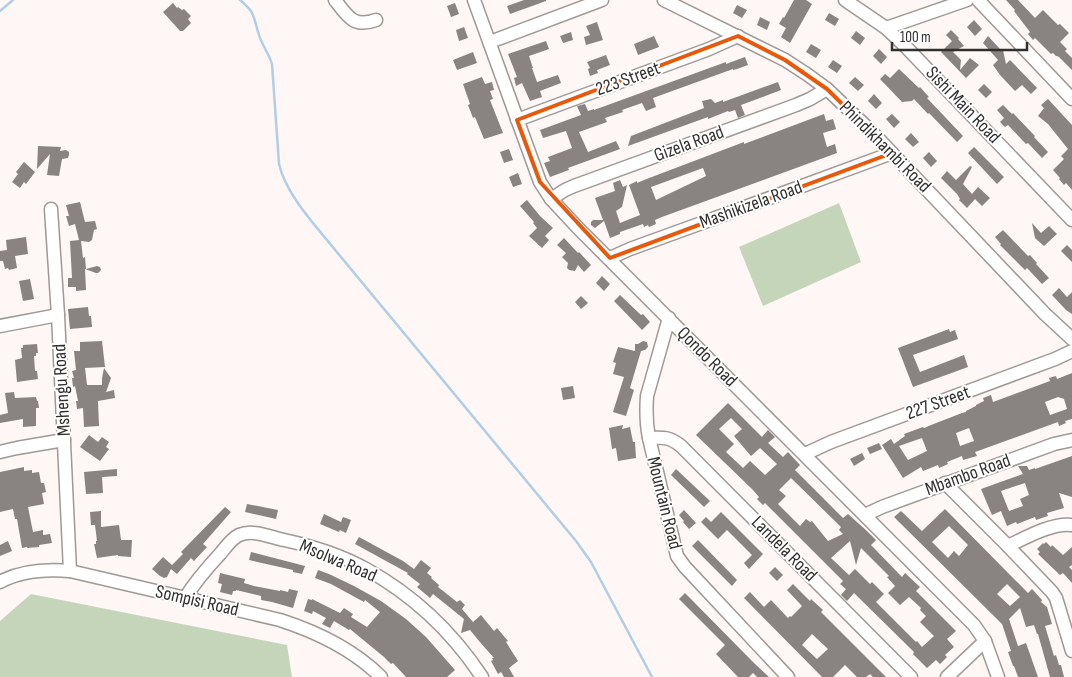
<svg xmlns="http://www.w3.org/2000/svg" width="1072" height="677" viewBox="0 0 1072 677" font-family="'Sofia Sans Condensed',sans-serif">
	<rect width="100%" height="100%" fill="#fef7f5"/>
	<g fill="#c5d5ba">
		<polygon points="839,203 861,262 763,306 739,247"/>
		<polygon points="31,594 287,645 292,677 0,677 0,621"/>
	</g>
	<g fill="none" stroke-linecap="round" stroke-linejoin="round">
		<g stroke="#b1cee6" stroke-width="2.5">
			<path d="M240,0c16,13 13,17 19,35 3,10 10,19 13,29l7,100c7,31 37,62 57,87l240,290 15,21 61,115"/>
			<polyline points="0,11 13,0"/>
		</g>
	</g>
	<g fill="#898381" fill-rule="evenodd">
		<polygon points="524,0 546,0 546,1 510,14 507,6"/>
		<polygon points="794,0 806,0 812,4 790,43 781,37 786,28 779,24 783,17 784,18"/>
		<polygon points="1006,0 1018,0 1035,18 1043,10 1058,25 1060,24 1069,33 1060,42 1067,49 1065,51 1072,58 1072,70 1059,57 1057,56 1056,56 1053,53 1051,54 1035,38 1033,40 1028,34 1030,32 1014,11 1015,10"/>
		<polygon points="173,3 177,8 178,7 182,10 184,9 191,16 188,19 191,23 183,31 180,31 163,12"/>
		<polygon points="455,3 459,14 451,17 447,6"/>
		<polygon points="737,5 747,10 742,18 733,13"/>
		<polygon points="829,13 839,19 835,26 825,20"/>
		<polygon points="760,17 770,22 767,30 757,25"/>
		<polygon points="974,20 982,29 975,36 967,27"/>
		<polygon points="597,22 603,40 586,45 584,37 590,35 586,26"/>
		<polygon points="464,27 468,38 459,41 456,30"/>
		<polygon points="951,30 959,38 958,39 964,46 953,52 961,60 960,70 970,58 979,65 966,78 941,52 952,41 946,35"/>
		<polygon points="856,31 865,38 860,45 851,38"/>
		<polygon points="571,32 573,40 563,43 560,36"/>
		<polygon points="654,36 659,47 638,55 634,44"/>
		<polygon points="988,36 1000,49 1003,50 1006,64 1010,60 1037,88 1031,94 1022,85 1015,91 1000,75 993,65 998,60 983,43"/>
		<polygon points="546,41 549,49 529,56 533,68 532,68 537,82 558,75 561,83 540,91 542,97 530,101 522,83 516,86 514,78 517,77 508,54"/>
		<polygon points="811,44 821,50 816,58 806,52"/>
		<polygon points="879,49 887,57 881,64 873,56"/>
		<polygon points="473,52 477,63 457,70 453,60"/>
		<polygon points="606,55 610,65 597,70 598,73 590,76 588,69 590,68 587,62"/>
		<polygon points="745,57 748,65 737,69 733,70 733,69 653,98 656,107 646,111 642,103 622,110 623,112 605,118 607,122 579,132 588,152 616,141 620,149 568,168 569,170 550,177 544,163 550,161 548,157 572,148 566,131 543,138 540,130 581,115 577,106 585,104 588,111 594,109 594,110 726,62 726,64"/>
		<polygon points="833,60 842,66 837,73 828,67"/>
		<polygon points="899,69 919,88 920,87 929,97 927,98 963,136 957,142 929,113 928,114 914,99 912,101 902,102 880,79 885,74 890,78"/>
		<polygon points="482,77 485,84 492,82 494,90 490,91 493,99 490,100 503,133 484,139 475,117 473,118 468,105 470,104 463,84"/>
		<polygon points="855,77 864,85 858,91 849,83"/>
		<polygon points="778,82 781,90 741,105 745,115 738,118 735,110 729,112 728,111 708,119 708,117 628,146 631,136 704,108 702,101 711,99 715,103 723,100 723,102"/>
		<polygon points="984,84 992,92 986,98 978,90"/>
		<polygon points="874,94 882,103 876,109 868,101"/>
		<polygon points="1048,99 1072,125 1072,190 1066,183 1064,185 1059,179 1060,178 1053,170 1064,159 1061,156 1068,149 1048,124 1038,116 1044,108 1041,105"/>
		<polygon points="1003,105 1012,114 1013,113 1035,136 1034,137 1048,152 1042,158 1028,143 1026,144 1008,125 1005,127 1000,122 1004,118 997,110"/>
		<path d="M824,114l2,7 7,-2 3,10 -13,4 4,14 8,-3 2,9 -175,64 -7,3 1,4 -7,3 -1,-2 -4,2 -1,-3 -23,8v2l-10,4 -6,-17 -9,7 -4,-3v-3l2,-2h10l-8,-22 20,-7 -2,-8 7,-3 3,7 4,-2 -5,22 -6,4 4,12 20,-8 -11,-30 8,-4v2l7,-3 100,-38v2zM703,168l3,8 -50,24 -5,-13z"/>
		<polygon points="892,114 900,122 894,128 886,119"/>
		<polygon points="911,133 919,142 913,147 905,139"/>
		<polygon points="38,146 61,147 60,151 66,150 69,152 69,155 68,158 62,159 59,176 47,175 50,154 37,169"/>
		<polygon points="974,147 1004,177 997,184 968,153"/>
		<polygon points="509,149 513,160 504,163 500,152"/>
		<polygon points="929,152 937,161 931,167 923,158"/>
		<polygon points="24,162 35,172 26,184 24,182 20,188 12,182 18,174 16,172"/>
		<polygon points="970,166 972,167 963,184 972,194 978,187 990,198 982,206 975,199 967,208 959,200 960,199 957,194 941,178 947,171 956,180"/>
		<polygon points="518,173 522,184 513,187 509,177"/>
		<polygon points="527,200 540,216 553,228 545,236 549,240 542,248 529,236 537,228 533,223 534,222 520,206"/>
		<polygon points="80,202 85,222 95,221 97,229 94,230 92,240 89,242 81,241 83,258 85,257 86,269 97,266 100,267 101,270 98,273 96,273 85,269 86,290 76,291 76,287 68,287 68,278 72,278 70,241 79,240 75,224 69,226 66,216 69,216 66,205"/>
		<polygon points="1032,223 1041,233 1049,226 1057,234 1044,246 1035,238"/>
		<polygon points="1003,230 1028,256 1030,255 1037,263 1036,264 1049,278 1042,284 1027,268 1025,270 1000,245 1001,244 995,237"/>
		<polygon points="26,237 28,254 15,256 17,268 9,270 8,268 5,269 3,261 0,261 0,251 7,250 6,240"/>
		<polygon points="564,238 578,253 579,252 591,265 584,272 578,265 575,271 569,270 567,268 568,263 562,257 566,253 557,245"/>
		<polygon points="1067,245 1072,250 1072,262 1061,251"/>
		<polygon points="602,276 610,284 604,291 596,283"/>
		<polygon points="30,279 34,299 23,301 19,281"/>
		<polygon points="1059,288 1067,297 1072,292 1072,314 1066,310 1052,295"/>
		<polygon points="620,295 641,315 643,314 650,322 642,330 614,301"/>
		<polygon points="581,296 588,303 581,309 575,302"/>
		<polygon points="88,307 89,316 91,316 92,327 70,329 68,309"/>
		<polygon points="949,329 950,332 955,330 958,339 913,355 920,372 964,355 968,367 913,387 898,348"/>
		<polygon points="102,341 105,367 85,368 87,385 102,385 102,378 104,368 111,378 106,392 114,390 115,398 98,401 99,426 84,427 83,408 77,409 76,401 78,401 75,386 73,387 72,378 74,378 72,371 76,370 74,351 80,351 80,342"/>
		<polygon points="643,341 647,342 648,347 645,350 641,351 630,388 634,390 626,416 613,412 624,377 613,374 616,363 613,362 618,347 635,351 635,344 638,344"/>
		<polygon points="37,344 38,353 36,353 36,356 34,356 35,371 37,371 38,379 17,382 15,360 22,358 21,348 23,348 23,345"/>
		<path d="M1072,373v46l-7,2 1,2 -7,3 -1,-4 -83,30 2,4 -14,4 -1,-4 -15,6 1,2 -9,4 -1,-3 -15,6 -2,-4 -18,11 -21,-33 9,-6 3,5 11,-8 -1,-2 19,-7 1,1 7,-3 31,-12 4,-1v-1l10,-5v-1l8,-4 -1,-3 8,-3 2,7 57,-21 -1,-3 7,-2 1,3zM1058,397l6,2 3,10 -17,6 -5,-13zM969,428l5,13 -14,5 -4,-13zM922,438l5,13 -19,9 -9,-14z"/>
		<polygon points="573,386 575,398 563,400 561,388"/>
		<polygon points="14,392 15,398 36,397 37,401 38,401 39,408 36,408 36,426 23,427 23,419 0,423 0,415 8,413 5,393"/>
		<path d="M728,403l34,34 6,-7 7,7 -7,6 15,14 5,-5 12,13 -5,5 48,48 5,-4 19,17 9,9 -5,5 31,32 3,-4 15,14 -4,4 40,40 -9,8 7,8 -9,8 2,2 -7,7 -4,-4 -9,8 -14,-14 1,-2 -60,-59 -7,8 -6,-6 5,-6 -6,-5 3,-3 -78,-78 -2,2 -6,-6 2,-2 -7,-8 -56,-54zM731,418l11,11 -8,7 17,20 9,-8 17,16 -12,11 -15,-14 -7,7 -17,-16 8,-8 -15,-15zM791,478l50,49 -2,3 4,4 -15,7 -16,-20 -2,1 -4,-3 -6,7 -22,-22 8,-8 -7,-6zM850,541l6,24 5,-17 28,28 -2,1 8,9 -7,7 12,12 9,-8 12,11 -1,2 6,6 -6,6 14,14 -12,11 -5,-6 -1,1 -40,-40 8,-8 -12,-12 -2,2 -15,-15 -6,6 -18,-17z"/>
		<polygon points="623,425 622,429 630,427 633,442 635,442 636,458 618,461 616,448 612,449 609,428"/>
		<polygon points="89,435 98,442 102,437 109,442 106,447 109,449 100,461 80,447"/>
		<polygon points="879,443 882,449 870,454 867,448"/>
		<polygon points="862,453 865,459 854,466 850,459"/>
		<path d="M1072,456v41l-13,-4 5,15 -17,5 1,3 -12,4 -1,-3 -18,7 -1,-2 -9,4 -6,-15 -9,4 -11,-26 42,-15 -5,-8h9l2,4 6,-2v1zM1025,483l4,12 -9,4 3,7 -14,5 -8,-20z"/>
		<polygon points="24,467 24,471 32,470 32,473 39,472 41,483 44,483 46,492 42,493 44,504 28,507 33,532 43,530 43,535 50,534 52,543 39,545 39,547 27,548 27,547 22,548 17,519 15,519 13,509 0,512 0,472"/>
		<polygon points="117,469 117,476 102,477 103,493 86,494 84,472"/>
		<polygon points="676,469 710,501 704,507 671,475"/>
		<polygon points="247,504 278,510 276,519 245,512"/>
		<polygon points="225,507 231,512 203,544 207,547 194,561 191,558 177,574 171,569 167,577 164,578 160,576 152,569 163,557 172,565 183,554 181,552"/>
		<path d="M945,509l83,84 4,-4 10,11 -1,2 6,5 5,17 -7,2 9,30 2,-1 3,10h2l3,12h-14l-12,-43h-1l-3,-9 -8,2 -6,-19 -11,11 9,27 8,-3 12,34h-20l-4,-11h-1l-5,-14 3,-1 -9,-27 -108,-107 7,-6 21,20zM949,526l19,19 -9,11 -5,-5 -6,7 -16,-16zM1007,584l13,13 -10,9 -13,-12z"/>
		<polygon points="684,510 696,523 689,529 683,522 684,521 679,515"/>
		<polygon points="101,511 101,527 119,525 121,540 132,540 131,557 118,556 118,555 97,558 94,544 96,544 96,541 97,541 95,525 91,525 90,512"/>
		<polygon points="721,512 763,554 749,569 744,563 752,555 727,530 718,539 701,522 706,517 711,522"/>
		<polygon points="324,514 341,522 343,517 351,520 346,533 340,530 339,532 320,524"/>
		<polygon points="359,537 403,561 414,569 421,560 431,568 427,573 432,577 431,578 439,585 438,587 457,602 460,600 465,605 462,609 473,622 481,615 494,631 497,628 508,641 506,642 518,661 509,668 514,677 504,677 501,672 498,674 491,661 493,660 492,658 494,658 479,641 470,630 461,633 464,619 433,594 430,598 417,587 420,584 407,574 408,573 355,544"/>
		<polygon points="698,540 737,580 732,586 692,546"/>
		<polygon points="8,541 12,551 0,556 0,545"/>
		<polygon points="1046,542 1051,547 1052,545 1063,555 1072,547 1072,565 1069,567 1072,570 1072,583 1063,573 1060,575 1038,554 1040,552 1037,549 1043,543 1044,544"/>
		<polygon points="251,552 305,566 302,574 293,572 293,570 249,560"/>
		<polygon points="775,567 783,575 777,581 769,573"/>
		<polygon points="318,570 329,574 354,586 381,601 406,619 426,637 455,670 447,677 406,677 393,663 391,664 384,657 350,629 349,630 334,621 330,628 322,624 326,618 313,611 312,614 304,611 308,599 312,600 312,599 340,613 344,608 353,614 351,617 367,627 380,612 365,600 364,602 331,584 315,578"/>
		<polygon points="220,573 245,579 244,583 254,586 280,591 280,590 288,592 289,589 298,591 293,608 272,602 261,600 261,596 236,590 236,591 233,591 232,595 220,592 222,584 218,583"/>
		<path d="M793,584l17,17 1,-2 12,11 -2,2 65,65h-13l-3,-3 -4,3h-9l-12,-12 -12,12h-11l-78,-79 6,-6 14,15 7,-7 17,18 2,-2 1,1 11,-11 -15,-16zM812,634l16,15 -11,10 -15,-14z"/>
		<polygon points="685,593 755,664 769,677 757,677 753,673 749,677 738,677 716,654 725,645 679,599"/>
	</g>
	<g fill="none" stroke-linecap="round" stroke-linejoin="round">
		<g stroke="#9f9996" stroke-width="15">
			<g id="minor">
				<path d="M335,0c13,17 19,28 41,20"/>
				<polyline points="474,0 540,182 551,199 578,228 974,625 985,641 998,677"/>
				<polyline points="664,0 785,60 808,75 827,89 871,131 1045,314 1072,339"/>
				<polyline points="845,0 886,28 907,48 1072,220"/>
				<polyline points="978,0 1072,99"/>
				<polyline points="886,28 967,0"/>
				<polyline points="490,42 602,0"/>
				<polyline points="517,120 709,49 738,36"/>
				<polyline points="551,199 565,190 574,186 796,105 810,99 827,89"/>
				<polyline points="51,209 58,315 70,571"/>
				<polyline points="610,258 630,249 699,224 892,153"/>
				<path d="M669,318l-22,78c-1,14 -1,27 2,42l28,118 8,11 103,110"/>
				<polyline points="0,326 58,315"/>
				<path d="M649,438c14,-1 21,-1 32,8l230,231"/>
				<polyline points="0,452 17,448 64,440"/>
				<polyline points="805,454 831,442 1055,359 1072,351"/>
				<polyline points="945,483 1008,546 1052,592 1056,598 1072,651"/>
				<polyline points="865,515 882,507 1054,444 1072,440"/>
				<path d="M1008,546c17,-8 45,-24 64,-21"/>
				<path d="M0,582c22,-12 46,-13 70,-11l210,49c37,12 74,30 101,57"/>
				<path d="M185,598c10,-16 22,-30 35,-44 6,-7 11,-15 19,-19 14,-6 31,2 45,5 28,6 57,15 82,29 47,26 87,64 116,108"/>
				<polyline points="947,677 985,641"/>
			</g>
		</g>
		<use href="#minor" stroke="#fff" stroke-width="12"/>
	</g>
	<path fill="none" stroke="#e8590c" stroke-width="4" stroke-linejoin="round" d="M738,36l47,24 42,29 65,64 -282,105 -70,-76 -23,-62z"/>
	<g text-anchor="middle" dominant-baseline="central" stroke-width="4" stroke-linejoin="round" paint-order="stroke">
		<g font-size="19" fill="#322f2e" stroke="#fff">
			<text transform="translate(628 79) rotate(-20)">223 Street</text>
			<text transform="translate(963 105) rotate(46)">Sishi Main Road</text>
			<text transform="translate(689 144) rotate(-20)">Gizela Road</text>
			<text transform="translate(885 147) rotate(45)">Phindikhambi Road</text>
			<text transform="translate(751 205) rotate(-20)">Mashikizela Road</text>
			<text transform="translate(707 357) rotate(45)">Qondo Road</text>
			<text transform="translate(62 390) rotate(-93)">Mshengu Road</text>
			<text transform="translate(938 403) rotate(-20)">227 Street</text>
			<text transform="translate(968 475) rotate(-20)">Mbambo Road</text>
			<text transform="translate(664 503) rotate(76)">Mountain Road</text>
			<text transform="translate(784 549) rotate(45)">Landela Road</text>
			<text transform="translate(338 561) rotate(23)">Msolwa Road</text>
			<text transform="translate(197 601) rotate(13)">Sompisi Road</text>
		</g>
	</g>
	<path d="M892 42v8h135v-8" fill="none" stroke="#322f2e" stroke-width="2.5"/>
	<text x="900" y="42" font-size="15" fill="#322f2e" stroke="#ffffff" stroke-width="4" paint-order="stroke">100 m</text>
</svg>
